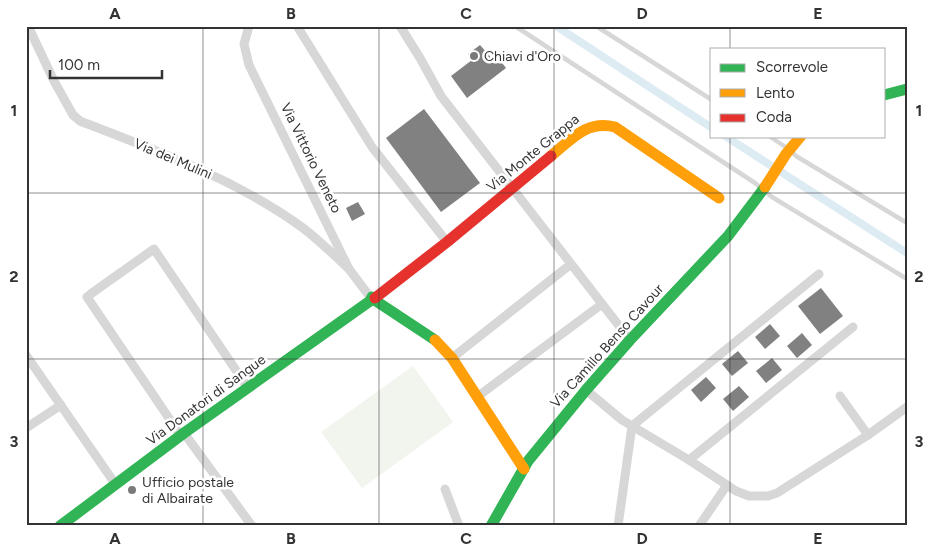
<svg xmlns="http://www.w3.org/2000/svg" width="933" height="552" viewBox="0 0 933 552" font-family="Figtree,sans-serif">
	<rect width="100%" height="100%" fill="#fff"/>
	<polygon fill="#f1f5ed" points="413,366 453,422 362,488 321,432"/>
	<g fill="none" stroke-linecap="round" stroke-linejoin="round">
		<g stroke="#ddebf3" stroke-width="8">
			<polyline points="556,26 712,128"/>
			<polyline points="725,136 907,253"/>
		</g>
	</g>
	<g fill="#818181">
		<polygon points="480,45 495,62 499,59 506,68 467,98 451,76 472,60 468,54"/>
		<polygon points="424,109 480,183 441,212 386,138"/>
		<polygon points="358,202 365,214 352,221 346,208"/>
		<polygon points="821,288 843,316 820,334 798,306"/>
		<polygon points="770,324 780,336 765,349 755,337"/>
		<polygon points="802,333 812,345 797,358 787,346"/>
		<polygon points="738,351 748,363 732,376 722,364"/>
		<polygon points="772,358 782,370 766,383 756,371"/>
		<polygon points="706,377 716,388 701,402 691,390"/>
		<polygon points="739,386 749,397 733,411 723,399"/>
	</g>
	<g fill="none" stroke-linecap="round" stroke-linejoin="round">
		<g stroke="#d7d7d7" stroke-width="4.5">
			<polyline points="515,26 755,183 772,197 907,279"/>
			<polyline points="596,26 712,100"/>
			<polyline points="769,136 790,150 796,156 907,223"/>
		</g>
		<g stroke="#d7d7d7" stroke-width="9">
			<path d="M28,26l26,55 19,34 7,6c77,30 156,58 223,107 17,13 31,27 46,41"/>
			<polyline points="249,26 244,44 249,65 349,269 370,297"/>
			<polyline points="297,26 372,147 447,242"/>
			<polyline points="400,26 420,58 441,96 630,340"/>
			<polyline points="26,355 116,485"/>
			<polyline points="452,358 571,264"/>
			<polyline points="586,390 622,420 689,460 736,491 749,496 768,496 777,493 868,435 907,407"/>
			<polyline points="840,396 868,435"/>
			<polyline points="477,397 602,304"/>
			<polyline points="26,428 61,405"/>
			<polyline points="184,433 252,526"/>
			<polyline points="181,436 87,297 92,293 154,249 248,388"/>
			<polyline points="689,460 853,327"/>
			<polyline points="445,489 459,526"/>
			<polyline points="618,526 632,426 819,274"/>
			<polyline points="699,526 727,485"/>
		</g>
		<g stroke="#30b455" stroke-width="11">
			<polyline points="884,95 907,89"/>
			<polyline points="60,526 184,433 370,301 372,297 376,298 376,301 435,340"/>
			<polyline points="491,526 528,461 586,390 630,340 728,236 765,187"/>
		</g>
		<g stroke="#ff9f0a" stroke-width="11">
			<path d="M551,156c21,-17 35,-36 64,-29l104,71"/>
			<polyline points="765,187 786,154 801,136"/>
			<polyline points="435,340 452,358 524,469"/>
		</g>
		<polyline stroke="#e5322d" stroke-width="11" points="375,298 447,242 551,156"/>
	</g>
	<path fill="none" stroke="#333" stroke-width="1" stroke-opacity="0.55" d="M203,26v500M379,26v500M554,26v500M730,26v23M730,136v390M26,193h881M26,359h881"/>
	<g fill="#7a7a7a" stroke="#fff" stroke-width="2">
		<circle cx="474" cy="56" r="5"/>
		<circle cx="132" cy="490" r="5"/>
	</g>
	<g text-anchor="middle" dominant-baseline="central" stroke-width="5" stroke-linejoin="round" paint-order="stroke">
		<g font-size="14" fill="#333" stroke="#fff" text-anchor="start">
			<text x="484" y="56">Chiavi d'Oro</text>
			<text x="142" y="482">Ufficio postale<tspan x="142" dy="16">di Albairate</tspan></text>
		</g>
		<g font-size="14" fill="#333" stroke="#fff">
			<text transform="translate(533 153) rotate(-39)">Via Monte Grappa</text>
			<text transform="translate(311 158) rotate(64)">Via Vittorio Veneto</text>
			<text transform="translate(173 159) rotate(23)">Via dei Mulini</text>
			<text transform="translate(607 346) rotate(-48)">Via Camillo Benso Cavour</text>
			<text transform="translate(206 400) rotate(-36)">Via Donatori di Sangue</text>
		</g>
	</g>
	<rect width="933" height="552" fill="none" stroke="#ffffff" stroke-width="55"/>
	<rect x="710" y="48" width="175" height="90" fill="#ffffff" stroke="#adadad"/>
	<rect x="720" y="64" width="25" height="8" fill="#30b455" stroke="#adadad"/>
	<text x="756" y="72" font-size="15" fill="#333333">Scorrevole</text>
	<rect x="720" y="89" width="25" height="8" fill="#ff9f0a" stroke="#adadad"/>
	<text x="756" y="98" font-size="15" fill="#333333">Lento</text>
	<rect x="720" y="114" width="25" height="8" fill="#e5322d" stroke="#adadad"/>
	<text x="756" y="122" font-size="15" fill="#333333">Coda</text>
	<path d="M50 70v8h112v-8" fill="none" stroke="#333333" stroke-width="2.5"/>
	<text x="58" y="70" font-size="15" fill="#333333" stroke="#ffffff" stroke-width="4" paint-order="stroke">100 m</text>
	<rect x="28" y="28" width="878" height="496" fill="none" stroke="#333" stroke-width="2"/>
	<g font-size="16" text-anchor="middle" font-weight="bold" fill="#333">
		<text x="115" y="19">A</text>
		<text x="291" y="19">B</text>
		<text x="466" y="19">C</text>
		<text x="642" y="19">D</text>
		<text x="818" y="19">E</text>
		<text x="14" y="116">1</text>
		<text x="919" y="116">1</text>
		<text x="14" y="282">2</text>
		<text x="919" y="282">2</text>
		<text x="14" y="447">3</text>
		<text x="919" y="447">3</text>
		<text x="115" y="544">A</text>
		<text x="291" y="544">B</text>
		<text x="466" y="544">C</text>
		<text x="642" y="544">D</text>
		<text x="818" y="544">E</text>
	</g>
</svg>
